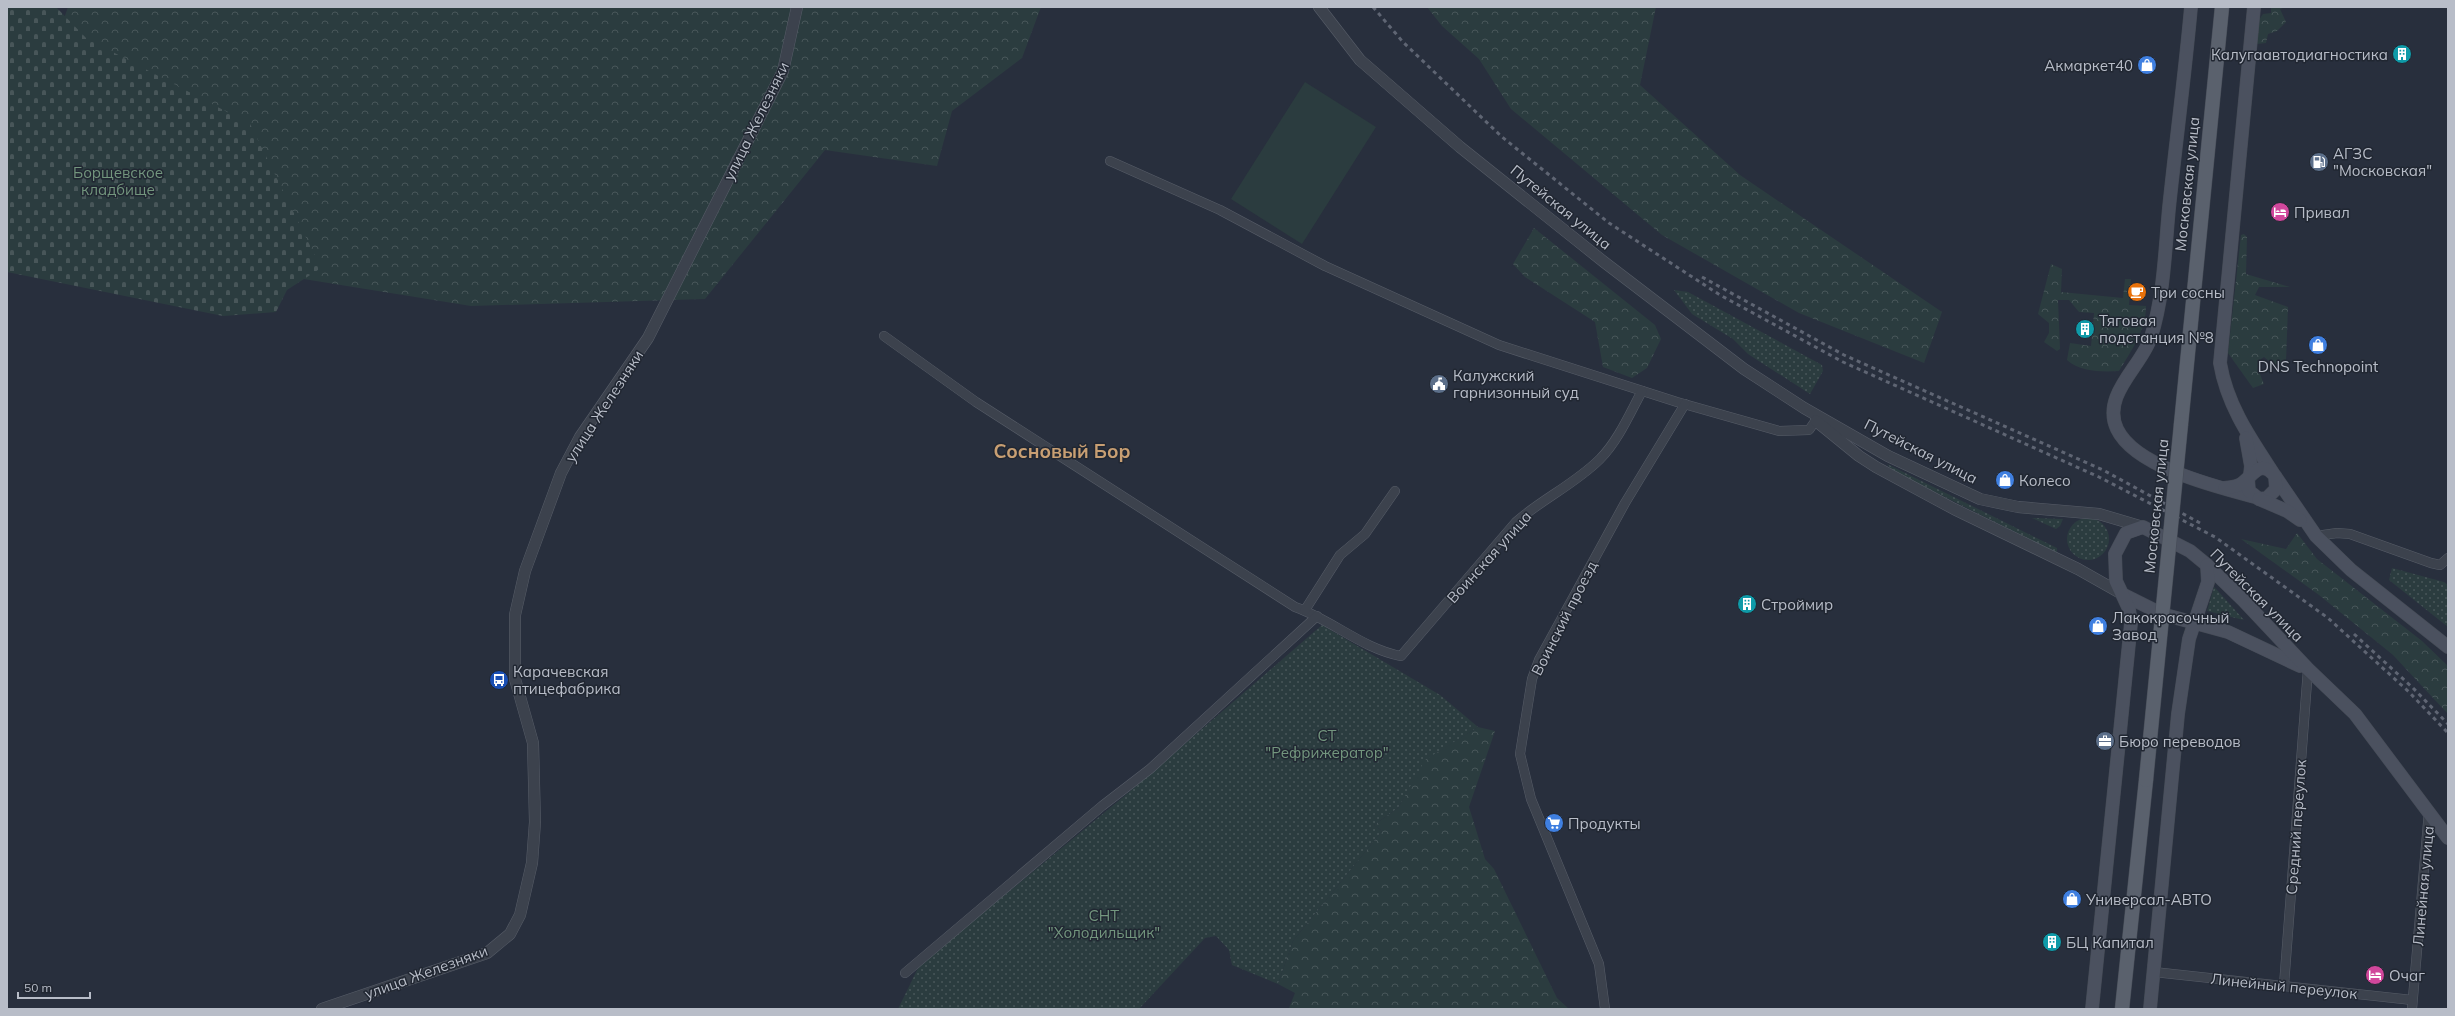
<svg xmlns="http://www.w3.org/2000/svg" width="2455" height="1016" viewBox="0 0 2455 1016" font-family="Mulish,sans-serif">
	<defs>
		<pattern id="grass-dots" width="8" height="8" patternUnits="userSpaceOnUse"><rect width="8" height="8" fill="#2b3c3f"/><path d="M2 2h.1M6 6h.1" fill="none" stroke="#485659" stroke-width="1.8" stroke-linecap="round"/></pattern>
		<pattern id="forest-crowns" width="20" height="18" patternUnits="userSpaceOnUse"><rect width="20" height="18" fill="#2b3c3f"/><path d="M2 6a3 3 0 1 1 6 0M12 15a3 3 0 1 1 6 0" fill="none" stroke="#485659"/></pattern>
		<pattern id="cemetery-stones" width="16" height="16" patternUnits="userSpaceOnUse"><rect width="16" height="16" fill="#2b3c3f"/><path d="M2 7V4a2 2 0 0 1 4 0v3zM10 15v-3a2 2 0 0 1 4 0v3z" fill="#485659"/></pattern>
	</defs>
	<rect width="100%" height="100%" fill="#282f3d"/>
	<g fill="url(#grass-dots)">
		<polygon points="1674,290 1688,292 1822,365 1823,371 1810,394 1748,354 1733,339 1692,314"/>
		<polygon points="1887,464 2057,548 2057,553 1893,471"/>
		<circle cx="2088" cy="539" r="21"/>
		<polygon points="2032,518 2063,519 2060,526 2056,529"/>
		<polygon points="2392,568 2444,582 2448,585 2448,627 2389,580"/>
		<polygon points="2214,587 2217,590 2244,620 2207,611"/>
		<polygon points="1322,625 1440,695 1478,727 1426,760 1398,808 1374,825 1382,831 1293,941 1278,984 1232,965 1229,950 1216,936 1205,938 1139,1009 898,1009 919,966 1128,793"/>
	</g>
	<g fill="url(#forest-crowns)">
		<polygon points="68,7 1041,7 1022,58 952,111 937,166 825,150 705,299 471,306 81,243 15,163"/>
		<polygon points="1427,7 1656,7 1640,85 1740,175 1942,312 1924,363 1799,313 1662,235 1511,109 1479,59 1442,26"/>
		<polygon points="2271,7 2286,7 2280,9 2286,22 2277,31 2268,34 2266,43 2257,44 2255,25 2263,14 2271,13"/>
		<polygon points="1534,228 1655,325 1661,339 1647,368 1632,378 1603,367 1595,322 1525,277 1513,264"/>
		<polygon points="2244,234 2247,237 2246,274 2290,287 2259,287 2255,295 2288,307 2286,361 2279,369 2264,357 2261,359 2259,372 2264,384 2253,388 2228,353 2241,235"/>
		<path d="M2051,264l11,5 -1,23 62,6 2,-19h6l-2,26 17,1c0,25 -15,45 -27,65 -16,1 -39,1 -52,-11l3,-17 21,3 3,-33 -15,-1 -10,-12h-11l2,49 -3,2 -13,-9 5,-9v-10l-11,-9z"/>
		<polygon points="2297,533 2317,559 2422,641 2448,666 2448,714 2393,655 2319,595 2241,539 2286,549"/>
		<polygon points="1478,727 1495,731 1469,807 1485,859 1494,869 1557,998 1569,1009 1289,1008 1295,993 1278,984 1293,941 1382,831 1374,825 1398,808 1425,760"/>
	</g>
	<polygon fill="url(#cemetery-stones)" points="7,7 56,7 86,38 250,124 321,268 287,290 276,312 223,316 7,272"/>
	<polygon fill="#2b3c3f" points="1305,82 1376,127 1302,244 1231,199"/>
	<g fill="none" stroke-linecap="round" stroke-linejoin="round">
		<g stroke="#575d68" stroke-width="10">
			<g id="minor">
				<polyline points="1110,161 1220,210 1325,266 1499,345 1677,402 1779,431 1809,430 1816,420"/>
				<path d="M884,336l92,66 319,205c37,13 68,42 106,49l115,-134c26,-23 59,-38 84,-63 18,-18 30,-46 42,-68"/>
				<polyline points="2316,536 2337,533 2350,534 2431,563 2440,565 2448,558"/>
				<polyline points="1305,610 1340,555 1365,534 1395,491"/>
				<polyline points="2154,972 2412,1000"/>
				<polyline points="905,973 1102,806 1150,769 1317,616"/>
				<polyline points="2284,985 2308,669"/>
				<polyline points="1605,1009 1599,964 1531,799 1520,754 1532,679 1539,660 1625,503 1685,404"/>
				<polyline points="2412,1009 2429,811"/>
			</g>
		</g>
		<g stroke="#575d68" stroke-width="12">
			<g id="tertiary">
				<polyline points="1319,7 1360,60 1460,147 1604,262 1744,369 1804,408 1888,456 1980,499 2018,507 2099,514 2143,527"/>
				<polyline points="1816,421 1859,456 1876,467 1954,509 2078,569 2124,595"/>
				<polyline points="322,1009 487,953 510,934 520,915 532,863 535,822 533,743 515,679 515,615 525,571 561,473 580,437 648,338 783,71 797,7"/>
			</g>
		</g>
		<g stroke="#454b56" stroke-width="14">
			<g id="secondary">
				<path d="M2191,7c-6,67 -15,134 -22,201 -4,42 -5,88 -18,129 -9,29 -50,58 -34,92 18,38 100,58 138,68"/>
				<path d="M2254,7l-34,356c7,42 30,75 53,110"/>
				<polyline points="2246,438 2251,466 2250,475"/>
				<polyline points="2275,476 2316,536 2351,570 2448,647"/>
				<path d="M2225,488c6,-1 11,-1 16,-4 12,-8 19,-26 34,-8l1,13 -9,9 -8,1 -10,-8 -1,-12"/>
				<polyline points="2259,499 2287,511 2300,520"/>
				<polyline points="2124,595 2162,614 2228,632 2300,666"/>
				<polyline points="2092,1009 2131,623 2129,609 2116,581 2115,554 2126,533 2143,527 2190,551 2207,565 2243,600 2308,669 2355,714 2448,838"/>
				<polyline points="2150,1009 2178,714 2189,639 2208,582 2207,565"/>
			</g>
		</g>
		<g stroke="#454b56" stroke-width="15">
			<g id="primary">
				<polyline points="2181,424 2222,7"/>
				<polyline points="2122,1009 2146,780"/>
			</g>
		</g>
		<use href="#minor" stroke="#3c424d" stroke-width="9"/>
		<use href="#tertiary" stroke="#3c424d" stroke-width="11"/>
		<use href="#secondary" stroke="#4b515f" stroke-width="13"/>
		<use href="#primary" stroke="#5a616d" stroke-width="14"/>
		<g stroke="#5f6573" stroke-width="3" stroke-dasharray="4 4" stroke-linecap="butt">
			<polyline points="1373,7 1403,42 1502,137 1609,223 1720,295 1843,362 2099,477 2215,537 2328,618 2409,692 2448,733"/>
			<polyline points="1702,277 1844,355 2103,470 2200,523"/>
			<polyline points="2354,634 2413,688 2448,724"/>
		</g>
		<g stroke="#454b56" stroke-width="15" stroke-linecap="butt">
			<polyline id="primary-bridge" points="2146,780 2181,424"/>
		</g>
		<use href="#primary-bridge" stroke="#5a616d" stroke-width="14"/>
	</g>
	<defs>
		<g id="building-disc" transform="scale(1)"><circle r="9.5" fill="#0f9aa8" stroke="#212732"/><path d="M-4-6H4V6H1V3H-1V6H-4ZM-2.5-4.3h1.7v1.8h-1.7ZM.8-4.3h1.7v1.8H.8ZM-2.5-1h1.7V.8h-1.7ZM.8-1h1.7V.8H.8Z" fill="#fff"/></g>
		<g id="shop-disc" transform="scale(1)"><circle r="9.5" fill="#3f7fe0" stroke="#212732"/><path d="M-5-2.5h2.3a2.7 3.5 0 0 1 5.4 0H5L5.5 6h-11ZM-1.5-2.5h3a1.5 2.3 0 0 0-3 0Z" fill="#fff"/></g>
		<g id="fuel-disc" transform="scale(1)"><circle r="9.5" fill="#5c6f8a" stroke="#212732"/><path d="M-5.5-6h7V0h2V4h1.3V-2.5L3-4.5l.8-.8L6-3V5H2.5V1h-1V6h-7ZM-4.2-4.7v3.2H.2V-4.7Z" fill="#fff"/></g>
		<g id="hotel-disc" transform="scale(1)"><circle r="9.5" fill="#d1479c" stroke="#212732"/><path d="M-6-4.5h1.5V1H6V5H4.5V3h-9V5H-6ZM-4 0a1.8 1.8 0 1 1 3.6 0ZM.5 0V-2.5h3Q6-2.5 6 0Z" fill="#fff"/></g>
		<g id="cafe-disc" transform="scale(1)"><circle r="9.5" fill="#e8710a" stroke="#212732"/><path d="M-5.5-4.5H6V0H3Q3 3.5 0 3.5H-2.5Q-5.5 3.5-5.5 0ZM3-3.2v2h1.7v-2ZM-6 4.5H4V6H-6Z" fill="#fff"/></g>
		<g id="civic-disc" transform="scale(1)"><circle r="9.5" fill="#5c6f8a" stroke="#212732"/><path d="M-.6-6.5H3V-4.5H.6V-3L4-1V1h2V6H-6V1h2V-1L-.6-3ZM-1.2 2.5V6h2.4V2.5Z" fill="#fff"/></g>
		<g id="bus-disc" transform="scale(1)"><circle r="9.5" fill="#1a4fb4" stroke="#212732"/><path d="M-5-6H5V4H4V6H2V4H-2V6H-4V4H-5ZM-3.5-4V0h7V-4ZM-3.5 1.2v1.5H-2V1.2ZM2 1.2v1.5H3.5V1.2Z" fill="#fff"/></g>
		<g id="office-disc" transform="scale(1)"><circle r="9.5" fill="#5c6f8a" stroke="#212732"/><path d="M-6-3h4V-5.5h4V-3h4V5H-6ZM-1-4.5V-3h2v-1.5ZM-6 0V1H6V0Z" fill="#fff"/></g>
		<g id="supermarket-disc" transform="scale(1)"><circle r="9.5" fill="#3f7fe0" stroke="#212732"/><path d="M-6-5.5h2.5l.6 2H6L4.5 2H-2.5L-4.4-4H-6ZM-1.5 3.2a1.3 1.3 0 1 0 .1 0ZM3 3.2a1.3 1.3 0 1 0 .1 0Z" fill="#fff"/></g>
	</defs>
	<g fill-rule="evenodd">
		<use href="#building-disc" x="2402" y="54"/>
		<use href="#shop-disc" x="2147" y="65"/>
		<use href="#fuel-disc" x="2319" y="162"/>
		<use href="#hotel-disc" x="2280" y="212"/>
		<use href="#cafe-disc" x="2137" y="292"/>
		<use href="#building-disc" x="2085" y="329"/>
		<use href="#shop-disc" x="2318" y="345"/>
		<use href="#civic-disc" x="1439" y="384"/>
		<use href="#shop-disc" x="2005" y="480"/>
		<use href="#building-disc" x="1747" y="604"/>
		<use href="#shop-disc" x="2098" y="626"/>
		<use href="#bus-disc" x="499" y="680"/>
		<use href="#office-disc" x="2105" y="741"/>
		<use href="#supermarket-disc" x="1554" y="823"/>
		<use href="#shop-disc" x="2072" y="899"/>
		<use href="#building-disc" x="2052" y="942"/>
		<use href="#hotel-disc" x="2375" y="975"/>
	</g>
	<g text-anchor="middle" dominant-baseline="central" stroke-width="3" stroke-linejoin="round" paint-order="stroke">
		<g font-size="15" fill="#b8bdc8" stroke="#212732" text-anchor="start">
			<text x="2388" y="54" text-anchor="end">Калугаавтодиагностика</text>
			<text x="2133" y="65" text-anchor="end">Акмаркет40</text>
			<text x="2333" y="153">АГЗС<tspan x="2333" dy="17">"Московская"</tspan></text>
			<text x="2294" y="212">Привал</text>
			<text x="2151" y="292">Три сосны</text>
			<text x="2099" y="320">Тяговая<tspan x="2099" dy="17">подстанция №8</tspan></text>
			<text x="2318" y="366" text-anchor="middle">DNS Technopoint</text>
			<text x="1453" y="375">Калужский<tspan x="1453" dy="17">гарнизонный суд</tspan></text>
			<text x="2019" y="480">Колесо</text>
			<text x="1761" y="604">Строймир</text>
			<text x="2112" y="617">Лакокрасочный<tspan x="2112" dy="17">Завод</tspan></text>
			<text x="513" y="671">Карачевская<tspan x="513" dy="17">птицефабрика</tspan></text>
			<text x="2119" y="741">Бюро переводов</text>
			<text x="1568" y="823">Продукты</text>
			<text x="2086" y="899">Универсал-АВТО</text>
			<text x="2066" y="942">БЦ Капитал</text>
			<text x="2389" y="975">Очаг</text>
		</g>
		<g font-size="15" fill="#b8bdc8" stroke="#212732">
			<text transform="translate(756 121) rotate(-64)">улица Железняки</text>
			<text transform="translate(2187 184) rotate(-84)">Московская улица</text>
			<text transform="translate(1561 207) rotate(39)">Путейская улица</text>
			<text transform="translate(604 406) rotate(-57)">улица Железняки</text>
			<text transform="translate(1921 451) rotate(27)">Путейская улица</text>
			<text transform="translate(2156 506) rotate(-84)">Московская улица</text>
			<text transform="translate(1489 557) rotate(-48)">Воинская улица</text>
			<text transform="translate(2257 595) rotate(45)">Путейская улица</text>
			<text transform="translate(1564 618) rotate(-63)">Воинский проезд</text>
			<text transform="translate(2296 827) rotate(-86)">Средний переулок</text>
			<text transform="translate(2423 886) rotate(-85)">Линейная улица</text>
			<text transform="translate(426 972) rotate(-20)">улица Железняки</text>
			<text transform="translate(2284 986) rotate(6)">Линейный переулок</text>
		</g>
		<g font-size="15" fill="#73967e" stroke="#212732">
			<text x="118" y="172">Борщевское<tspan x="118" dy="17">кладбище</tspan></text>
			<text x="1327" y="735">СТ<tspan x="1327" dy="17">"Рефрижератор"</tspan></text>
			<text x="1104" y="915">СНТ<tspan x="1104" dy="17">"Холодильщик"</tspan></text>
		</g>
		<g font-size="19" font-weight="bold" fill="#c89f73" stroke="#212732">
			<text x="1062" y="451">Сосновый Бор</text>
		</g>
	</g>
	<rect width="2455" height="1016" fill="none" stroke="#b8bdc8" stroke-width="16"/>
	<path d="M18 992v6h72v-6" fill="none" stroke="#b8bdc8" stroke-width="2"/>
	<text x="24" y="992" font-size="12" fill="#b8bdc8" stroke="#212732" stroke-width="3" paint-order="stroke">50 m</text>
</svg>
